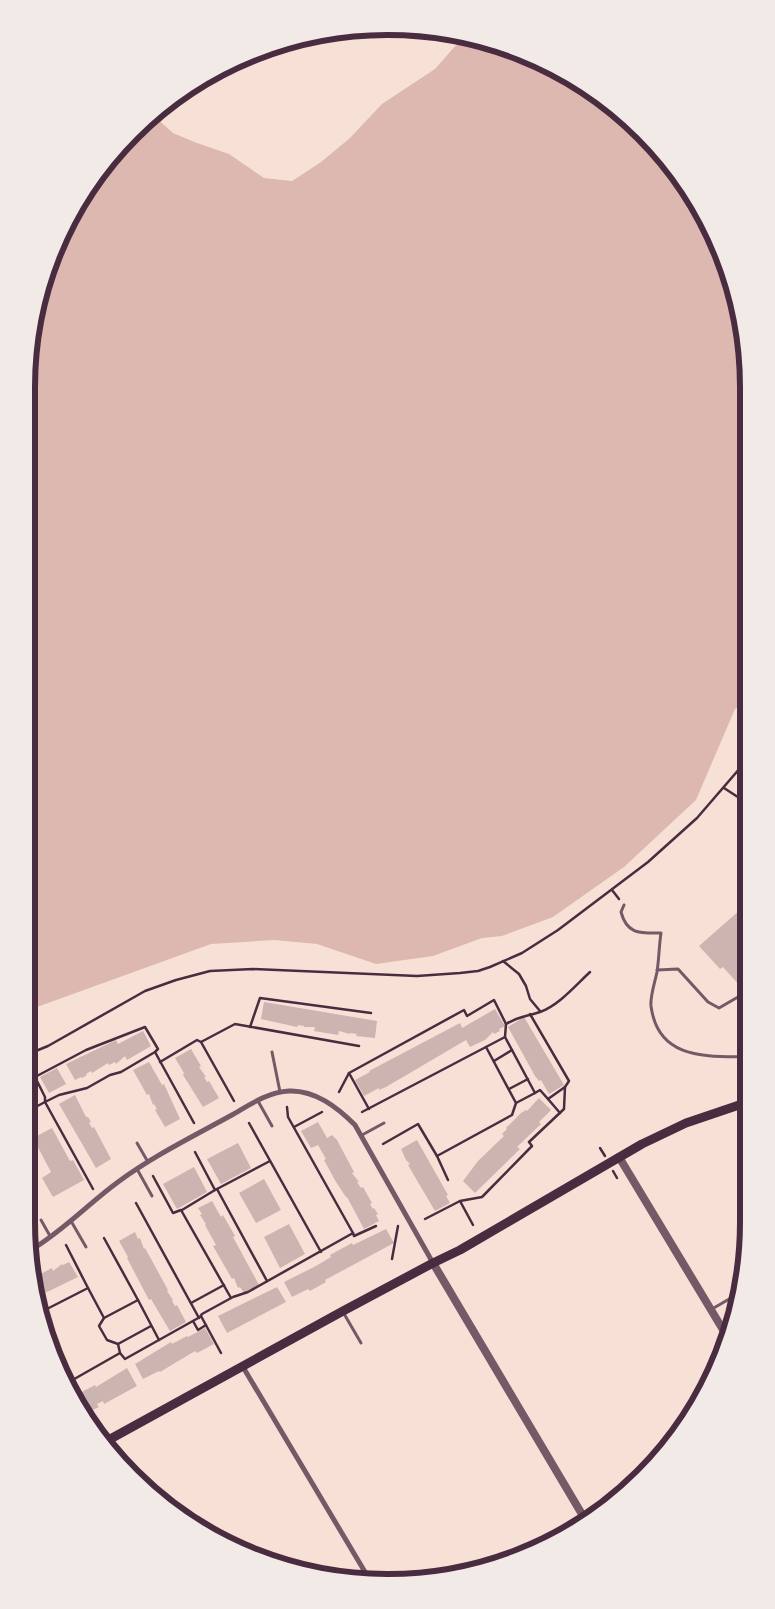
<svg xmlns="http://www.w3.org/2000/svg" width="775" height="1609" viewBox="0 0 775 1609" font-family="'Nunito Sans',sans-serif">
	<rect width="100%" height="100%" fill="#f7e1d7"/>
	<polygon fill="#dcb8b0" points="465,35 526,54 608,101 674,167 721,249 746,340 747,700 735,709 696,800 624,867 553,917 502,936 482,938 433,956 376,964 317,944 274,940 211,944 26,1011 26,387 33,317 54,249 87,187 132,132 153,115 173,133 197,143 229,154 264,178 292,181 321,162 350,138 382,104 435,69"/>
	<g fill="#ccb4b1">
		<polygon points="748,903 748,981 741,987 723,967 720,969 699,946"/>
		<polygon points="264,1002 377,1021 375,1038 356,1036 357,1034 350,1033 350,1034 339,1031 338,1035 314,1031 315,1027 304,1027 304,1026 298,1025 297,1027 261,1019"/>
		<polygon points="495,1009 505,1026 499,1029 500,1031 494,1034 493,1032 485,1040 470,1047 466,1040 386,1087 379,1090 379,1088 364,1096 355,1080 370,1072 369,1071 460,1023 462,1028"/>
		<polygon points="524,1017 564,1085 549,1094 541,1080 539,1081 535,1076 508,1027"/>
		<polygon points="143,1031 151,1046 127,1060 125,1056 116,1064 115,1062 109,1065 108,1063 92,1073 91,1071 86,1074 87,1075 82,1078 81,1077 75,1080 66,1064 116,1040 118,1044"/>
		<polygon points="191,1049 201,1066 199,1067 206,1077 204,1077 207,1082 209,1081 219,1098 203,1107 183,1075 184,1073 175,1058"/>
		<polygon points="149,1062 162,1085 164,1084 180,1119 165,1127 155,1110 157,1109 154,1104 153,1105 149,1094 147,1095 133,1070"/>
		<polygon points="57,1068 66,1084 49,1093 40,1077"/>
		<polygon points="26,1089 32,1100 26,1104"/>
		<polygon points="75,1095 86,1117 88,1117 91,1122 89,1123 92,1128 94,1127 111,1159 96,1168 59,1104"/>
		<polygon points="539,1098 551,1110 539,1122 541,1124 517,1147 520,1149 475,1193 463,1181 478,1161 504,1136 502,1134 507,1129 506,1128 521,1113 526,1110 527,1111"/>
		<polygon points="318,1122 327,1138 332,1135 337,1140 354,1172 352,1173 359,1182 357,1182 361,1188 363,1187 372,1203 370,1204 373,1209 374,1208 378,1214 376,1215 379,1221 364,1229 347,1197 346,1197 336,1182 324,1160 326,1159 318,1145 311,1148 301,1131"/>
		<polygon points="52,1128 70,1161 73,1160 84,1180 53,1197 42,1178 51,1172 33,1138"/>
		<polygon points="417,1140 448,1195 446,1196 450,1203 435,1211 408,1165 410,1164 406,1160 401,1149"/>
		<polygon points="238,1143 251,1168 221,1184 207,1159"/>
		<polygon points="194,1167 207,1192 177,1209 163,1184"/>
		<polygon points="264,1179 281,1210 256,1223 239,1193"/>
		<polygon points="212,1201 221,1217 223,1215 235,1236 233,1237 259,1285 244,1293 240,1287 238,1288 234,1278 232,1279 213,1246 216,1245 205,1225 206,1224 200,1215 202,1214 198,1208"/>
		<polygon points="289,1224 305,1254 280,1268 264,1237"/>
		<polygon points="386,1229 394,1243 325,1280 326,1282 310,1291 308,1289 292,1297 284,1282 316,1266 331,1257 330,1255 352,1243 353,1245"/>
		<polygon points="135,1232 138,1239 140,1238 144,1249 145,1248 168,1290 167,1291 173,1300 172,1301 175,1306 177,1305 186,1322 170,1331 151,1299 149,1300 127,1258 128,1257 119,1241"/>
		<polygon points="69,1262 78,1277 45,1293 46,1295 39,1299 35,1277 52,1268 53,1271 62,1264 63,1265"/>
		<polygon points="277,1287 286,1302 227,1333 218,1316"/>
		<polygon points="205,1328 214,1344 197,1353 195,1351 160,1372 159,1371 143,1379 135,1364 171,1342 172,1344 187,1336 188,1337"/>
		<polygon points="127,1368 137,1386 104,1404 103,1401 97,1404 99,1407 86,1413 77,1397 79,1396 78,1394 95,1385 96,1387"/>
	</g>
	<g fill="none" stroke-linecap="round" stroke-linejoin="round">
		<g stroke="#4a2c40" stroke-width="2.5">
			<polyline points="244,57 328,39 344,31"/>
			<polyline points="724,788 747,803"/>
			<polyline points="612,890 619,899"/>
			<polyline points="503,961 519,974 526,986 530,999 540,1011"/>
			<polyline points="250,1027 260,998 371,1013"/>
			<polyline points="201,1042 234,1101"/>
			<polyline points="486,1047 516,1103"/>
			<polyline points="155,1052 158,1049 145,1027 86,1050 35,1077 45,1097 45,1102 59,1095 87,1088 110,1075 121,1072 155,1052 194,1123"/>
			<polyline points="26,1055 48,1046 145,991 176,980 210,971 253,969 417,976 460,973 478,971 490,967 522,953 558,930 648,862 697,818 747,760"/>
			<polyline points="494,1061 512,1050"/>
			<polyline points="160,1062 197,1040 201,1042 235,1024 359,1046"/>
			<polyline points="349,1073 464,1010 467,1016 494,1000 506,1024"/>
			<polyline points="509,1089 528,1079"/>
			<polyline points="339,1092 349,1073 369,1109"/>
			<polyline points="535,1093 540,1090 548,1099 565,1087"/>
			<polyline points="548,1099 560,1113"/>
			<polyline points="26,1112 45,1102 93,1189"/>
			<polyline points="362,1112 505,1037"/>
			<polyline points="249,1123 321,1252"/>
			<polyline points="294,1127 322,1112"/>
			<path d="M383,1144l35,-20 19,32 75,-41 4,-12 19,-10 -30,-56 1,-13c15,-9 19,-7 34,-12 19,-7 35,-26 50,-40"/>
			<polyline points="600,1148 605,1156"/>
			<polyline points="195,1152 215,1190 217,1189 267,1281"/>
			<polyline points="437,1156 448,1180"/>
			<polyline points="613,1171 617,1178"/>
			<polyline points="153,1176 173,1213 181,1210 231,1298"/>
			<polyline points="217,1189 270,1161"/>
			<polyline points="136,1203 199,1318"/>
			<polyline points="182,1210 215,1190"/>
			<polyline points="425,1219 460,1201"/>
			<polyline points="473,1225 460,1201 482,1197 532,1146 529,1142 564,1109 565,1087 569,1081 530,1014"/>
			<polyline points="353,1233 354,1236 376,1226"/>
			<polyline points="392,1259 398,1226"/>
			<polyline points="88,1288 104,1318 138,1300 104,1238"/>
			<polyline points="138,1300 159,1340"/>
			<polyline points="191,1303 224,1285"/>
			<polyline points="41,1312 88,1288 66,1245"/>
			<polyline points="201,1316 221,1353"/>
			<polyline points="104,1318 99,1326 107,1340 118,1344 120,1353"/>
			<polyline points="193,1321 198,1330 206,1325"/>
			<polyline points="118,1344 151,1326"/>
			<polyline points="69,1382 120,1353 125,1359 200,1317 202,1314 233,1297 248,1292 353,1233 288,1117 287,1107"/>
		</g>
		<g stroke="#755966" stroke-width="3">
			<path d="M624,905l-3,7c6,23 20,21 40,21 -2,13 -2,26 -4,39 -2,10 -7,24 -6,34 7,54 55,50 97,51"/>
			<polyline points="657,970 678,969 708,1002 719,1008 738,997 748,989"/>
			<polyline points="272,1052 280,1092"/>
			<polyline points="258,1101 272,1126"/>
			<polyline points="362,1135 384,1123"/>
			<polyline points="137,1143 148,1162"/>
			<polyline points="137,1169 152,1196"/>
			<polyline points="41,1220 50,1236"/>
			<polyline points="71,1221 86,1247"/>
			<polyline points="712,1309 731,1298 742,1289"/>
			<polyline points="343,1312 361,1343"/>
		</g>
		<g stroke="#755966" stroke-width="5">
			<path d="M31,1250c32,-19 57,-46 87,-68 35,-26 74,-45 112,-66 18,-10 37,-24 59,-25 26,-1 48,16 66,34l78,138"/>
			<polyline points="243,1367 368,1577"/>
		</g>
		<g stroke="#755966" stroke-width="8">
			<polyline points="619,1157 728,1338"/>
			<polyline points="433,1263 586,1521"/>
		</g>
		<polyline stroke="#4a2c40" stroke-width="9" points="103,1443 343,1311 433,1263 460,1250 642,1144 686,1123 748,1102"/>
	</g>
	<path d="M0 0H775V1609H0ZM387 35H388A352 352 0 0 1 740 387V1222A352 352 0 0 1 388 1574H387A352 352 0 0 1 35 1222V387A352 352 0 0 1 387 35Z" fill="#f1eae7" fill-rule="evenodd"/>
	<path fill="none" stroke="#4a2c40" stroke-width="6" d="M387 35H388A352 352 0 0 1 740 387V1222A352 352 0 0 1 388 1574H387A352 352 0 0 1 35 1222V387A352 352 0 0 1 387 35Z"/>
</svg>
